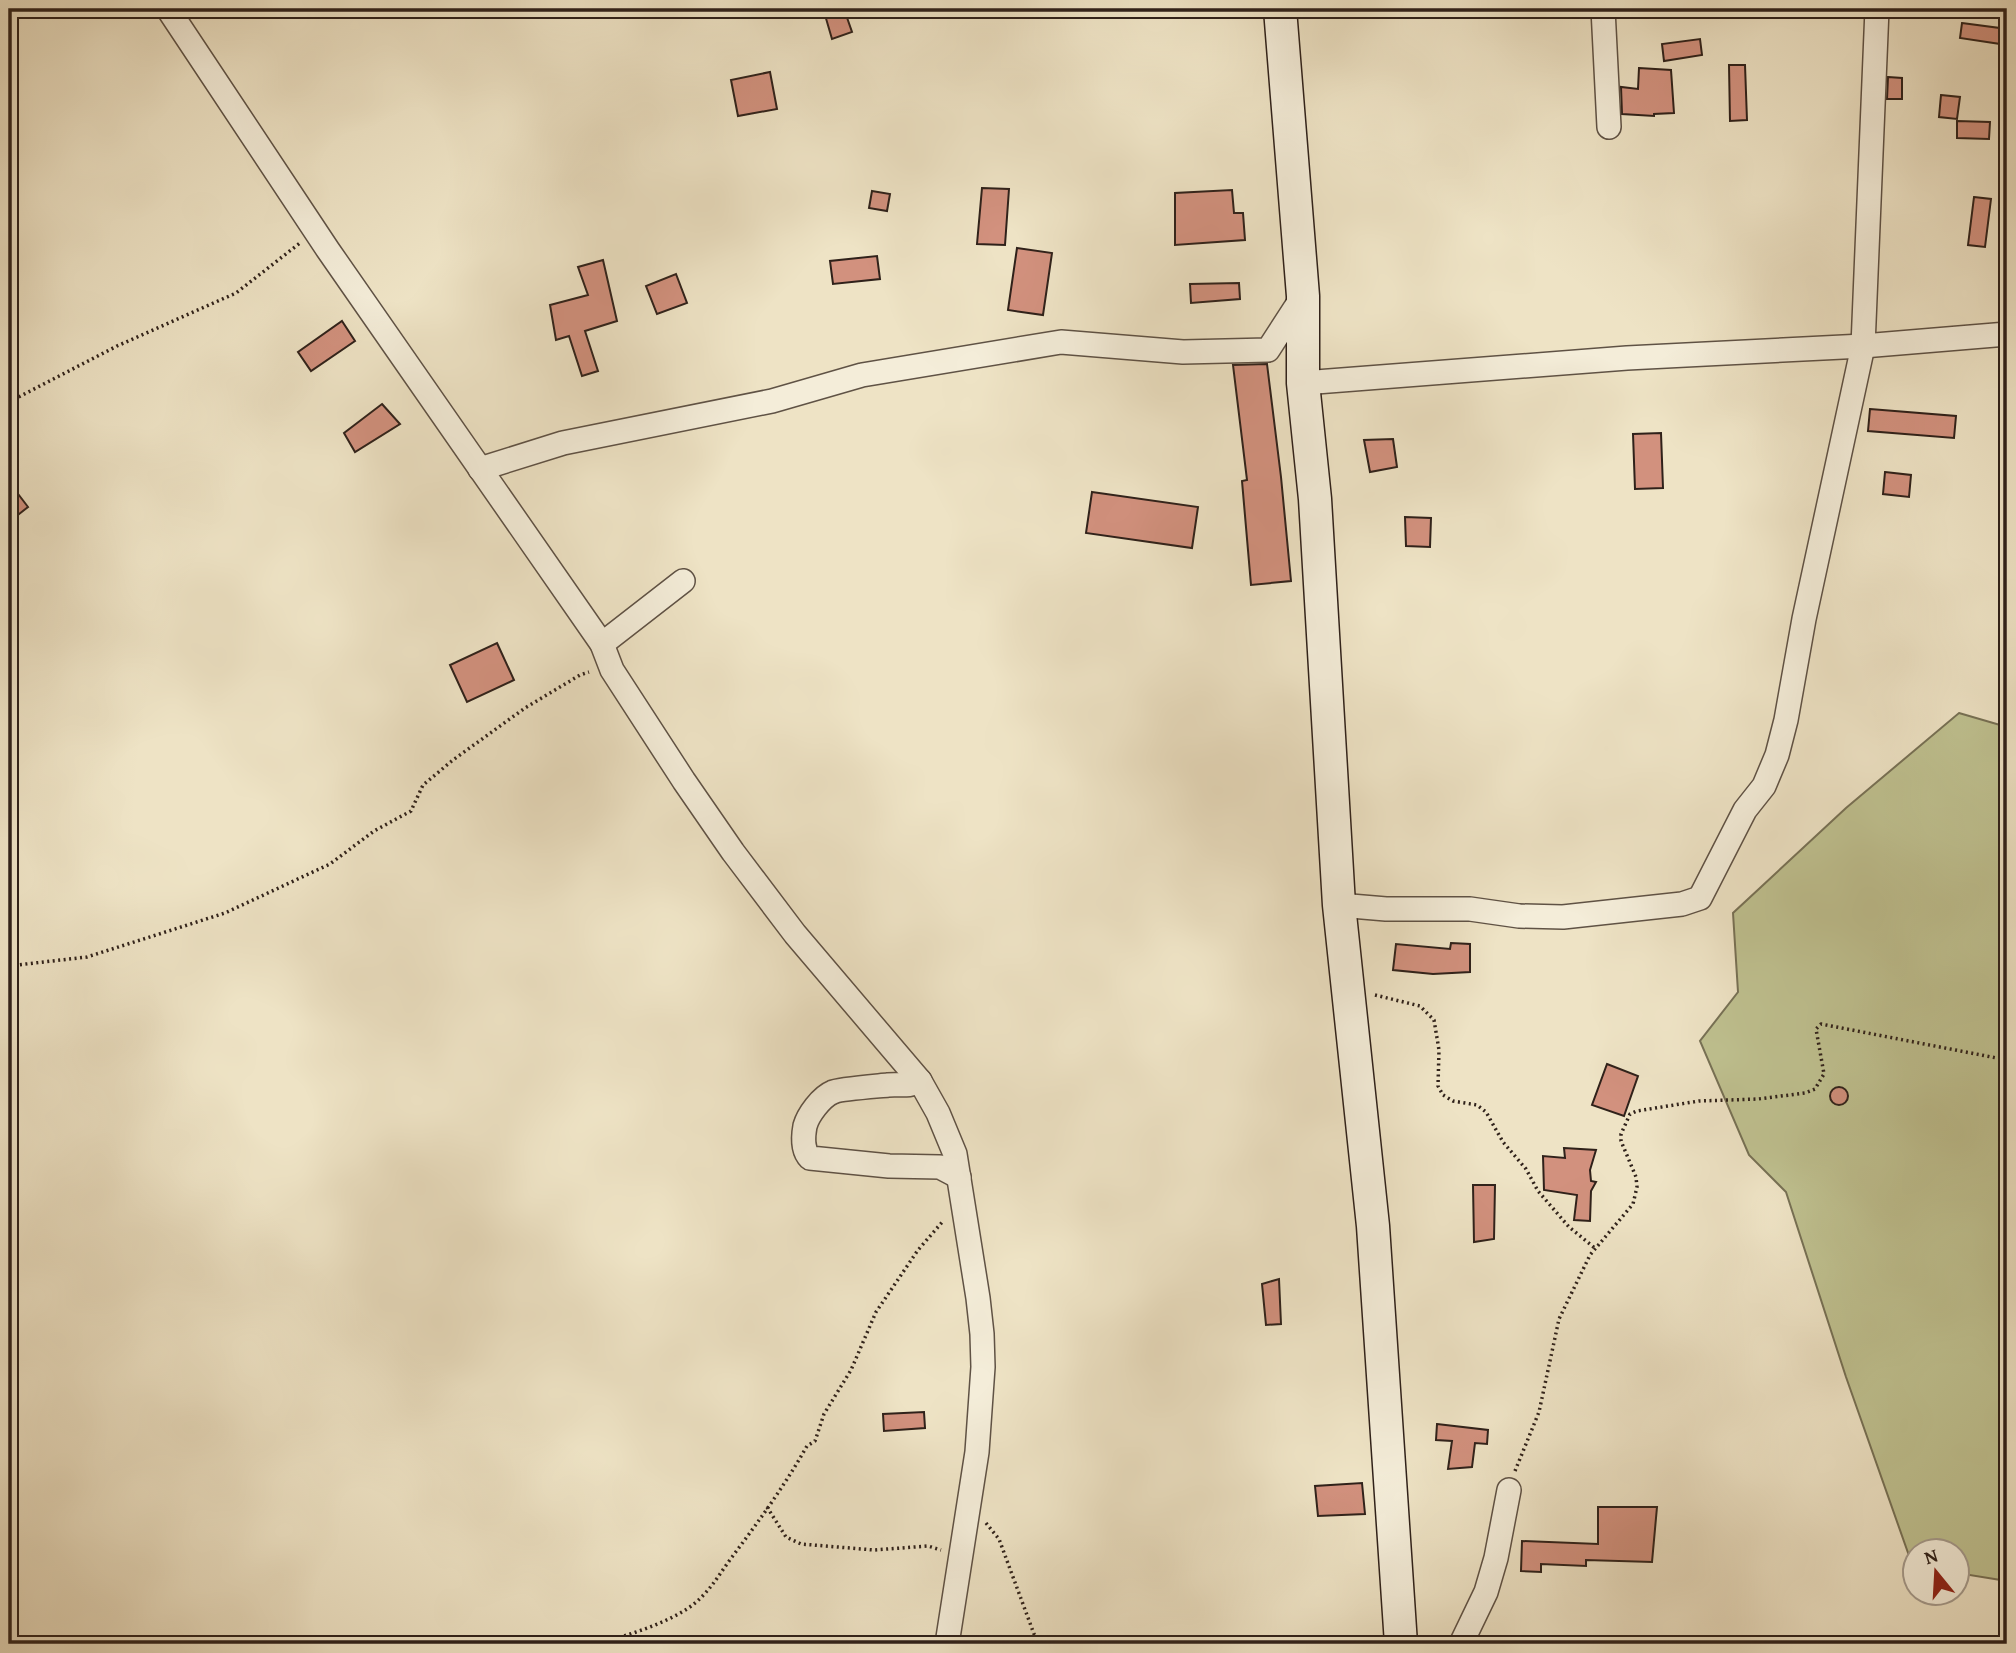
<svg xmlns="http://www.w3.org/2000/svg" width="2016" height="1653" viewBox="0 0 2016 1653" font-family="'Gentium Book Plus',serif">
	<rect width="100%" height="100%" fill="#eee3c5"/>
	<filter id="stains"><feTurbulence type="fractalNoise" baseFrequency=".00286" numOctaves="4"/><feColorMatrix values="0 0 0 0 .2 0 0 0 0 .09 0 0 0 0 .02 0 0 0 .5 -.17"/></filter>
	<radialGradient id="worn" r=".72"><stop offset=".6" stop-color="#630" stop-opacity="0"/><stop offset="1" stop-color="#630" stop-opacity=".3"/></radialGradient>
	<polygon fill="#bfc190" stroke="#777155" stroke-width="2" points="1959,713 2007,727 2007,1581 1957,1573 1956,1552 1914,1552 1913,1567 1846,1377 1786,1192 1749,1155 1700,1041 1738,992 1733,913 1846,808"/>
	<g fill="#d2917e" stroke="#2f211a" stroke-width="2">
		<polygon points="844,9 852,32 832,39 825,15"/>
		<polygon points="1962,23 2007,29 2007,45 1960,38"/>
		<polygon points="1700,39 1702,55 1664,61 1662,44"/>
		<polygon points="1729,65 1745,65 1747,120 1730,121"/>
		<polygon points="1639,68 1671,70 1674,113 1654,114 1654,116 1622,114 1621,87 1638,89"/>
		<polygon points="770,72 777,109 738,116 731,80"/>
		<polygon points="1888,77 1902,78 1902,99 1887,99"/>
		<polygon points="1941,95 1960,97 1957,119 1939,117"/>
		<polygon points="1957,121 1990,122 1989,139 1957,138"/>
		<polygon points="982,188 1009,189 1005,245 977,244"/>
		<polygon points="1232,190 1234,213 1243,213 1245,240 1175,245 1175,193"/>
		<polygon points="872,191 890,194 887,211 869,208"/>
		<polygon points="1974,197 1991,199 1985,247 1968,245"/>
		<polygon points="1017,248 1052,253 1043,315 1008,310"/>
		<polygon points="877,256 880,279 833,284 830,261"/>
		<polygon points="603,260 617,321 585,331 598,371 582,376 569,336 556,340 550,305 588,295 578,267"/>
		<polygon points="676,274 687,303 657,314 646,286"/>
		<polygon points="1239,283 1240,299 1191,303 1190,284"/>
		<polygon points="342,321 355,341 311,371 298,352"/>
		<polygon points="1267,364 1281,477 1291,581 1251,585 1242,481 1247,480 1233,365"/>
		<polygon points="382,404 400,424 355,452 344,433"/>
		<polygon points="1870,409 1956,416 1954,438 1868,431"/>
		<polygon points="1661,433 1663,488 1635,489 1633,434"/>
		<polygon points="1393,439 1397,467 1370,472 1364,440"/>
		<polygon points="1885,472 1911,475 1909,497 1883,494"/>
		<polygon points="9,482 28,507 9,522"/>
		<polygon points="1092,492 1198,507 1192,548 1086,533"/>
		<polygon points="1405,517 1431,518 1430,547 1406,546"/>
		<polygon points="497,643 514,680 467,702 450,665"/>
		<polygon points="1451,943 1470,944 1470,972 1433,974 1393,970 1396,944 1450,949"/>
		<polygon points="1607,1064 1638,1076 1624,1116 1592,1105"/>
		<circle cx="1839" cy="1096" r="9"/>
		<polygon points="1564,1148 1596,1150 1590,1170 1591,1181 1596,1182 1591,1191 1590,1221 1574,1220 1577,1195 1544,1190 1543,1156 1565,1158"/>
		<polygon points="1473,1185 1495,1185 1494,1239 1474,1242"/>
		<polygon points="1279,1279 1281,1324 1266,1325 1262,1284"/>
		<polygon points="924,1412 925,1428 884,1431 883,1414"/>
		<polygon points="1437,1424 1488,1430 1487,1444 1475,1443 1472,1467 1448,1469 1452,1441 1436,1440"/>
		<polygon points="1362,1483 1365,1514 1318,1516 1315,1486"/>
		<polygon points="1598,1507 1657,1507 1652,1562 1586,1560 1586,1566 1541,1564 1541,1572 1521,1571 1522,1541 1598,1544"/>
	</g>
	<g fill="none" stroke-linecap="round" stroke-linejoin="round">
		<g stroke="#5f5245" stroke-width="26">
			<g id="street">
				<polyline points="168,9 328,250 602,644 612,670 684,781 733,852 795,934 920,1081 938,1113 955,1154 978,1298 982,1334 983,1367 977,1452 947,1644"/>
				<polyline points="1603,9 1609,127"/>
				<polyline points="1303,383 1627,358 1863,346 2007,334"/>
				<polyline points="480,469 563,443 772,401 862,375 1061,342 1183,352 1268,350 1303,296"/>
				<polyline points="602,644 683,581"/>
				<polyline points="1339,905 1386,909 1470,909 1519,916 1563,917 1682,904 1700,898 1745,810 1764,786 1777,755 1786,720 1804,619 1863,346 1877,9"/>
				<path d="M920,1081c-11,6 -20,3 -32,4 -9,1 -49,4 -55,7 -12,5 -25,23 -28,34 -2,11 -3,24 5,32l79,8 51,1 19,10"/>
				<polyline points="1461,1644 1486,1592 1496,1558 1509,1490"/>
			</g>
		</g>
		<g stroke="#2f211a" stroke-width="35">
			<polyline id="secondary" points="1280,9 1303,296 1303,383 1315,499 1339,905 1373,1226 1401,1644"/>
		</g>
		<g stroke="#2f211a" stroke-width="3.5" stroke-dasharray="2 3.5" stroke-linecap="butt">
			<polyline points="9,402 117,346 236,293 300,243"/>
			<polyline points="9,966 87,957 225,913 330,864 374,831 411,811 423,785 453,760 525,708 580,675 589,672"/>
			<polyline points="1375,995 1420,1006 1434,1020 1439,1050 1438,1086 1443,1095 1453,1101 1477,1105 1486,1112 1503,1142 1526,1169 1538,1191 1569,1227 1596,1249"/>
			<polyline points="1515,1471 1539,1412 1559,1319 1590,1255 1633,1204 1637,1187 1636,1177 1621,1141 1621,1134 1630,1114 1637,1111 1699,1101 1758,1099 1805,1093 1815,1089 1824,1074 1816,1029 1821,1024 2007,1060"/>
			<polyline points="767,1507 786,1537 801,1544 874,1550 928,1546 941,1550"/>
			<polyline points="986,1523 999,1539 1034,1634 1043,1644"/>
			<path d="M598,1644c29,-9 62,-18 89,-35 21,-14 31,-33 45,-52 27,-36 53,-72 75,-111l8,-5 9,-27 27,-44 25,-58 42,-62 26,-30"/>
		</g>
		<use href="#street" stroke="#f4edd9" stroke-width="23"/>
		<use href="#secondary" stroke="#f4edd9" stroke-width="32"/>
	</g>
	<rect width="2016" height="1653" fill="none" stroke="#eee3c5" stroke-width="35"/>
	<rect x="10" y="10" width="1995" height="1632" fill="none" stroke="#2f211a" stroke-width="3.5"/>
	<rect x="18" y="18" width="1981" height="1618" fill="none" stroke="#2f211a" stroke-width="2"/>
	<g transform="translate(1936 1572) rotate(342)"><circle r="33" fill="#f4edd9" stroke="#a59b8d" stroke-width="2"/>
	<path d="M0-5L12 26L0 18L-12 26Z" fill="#8f2418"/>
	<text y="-10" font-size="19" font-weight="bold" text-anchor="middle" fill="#2f211a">N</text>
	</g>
	<rect width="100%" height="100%" filter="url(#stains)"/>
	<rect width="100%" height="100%" fill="url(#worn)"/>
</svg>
